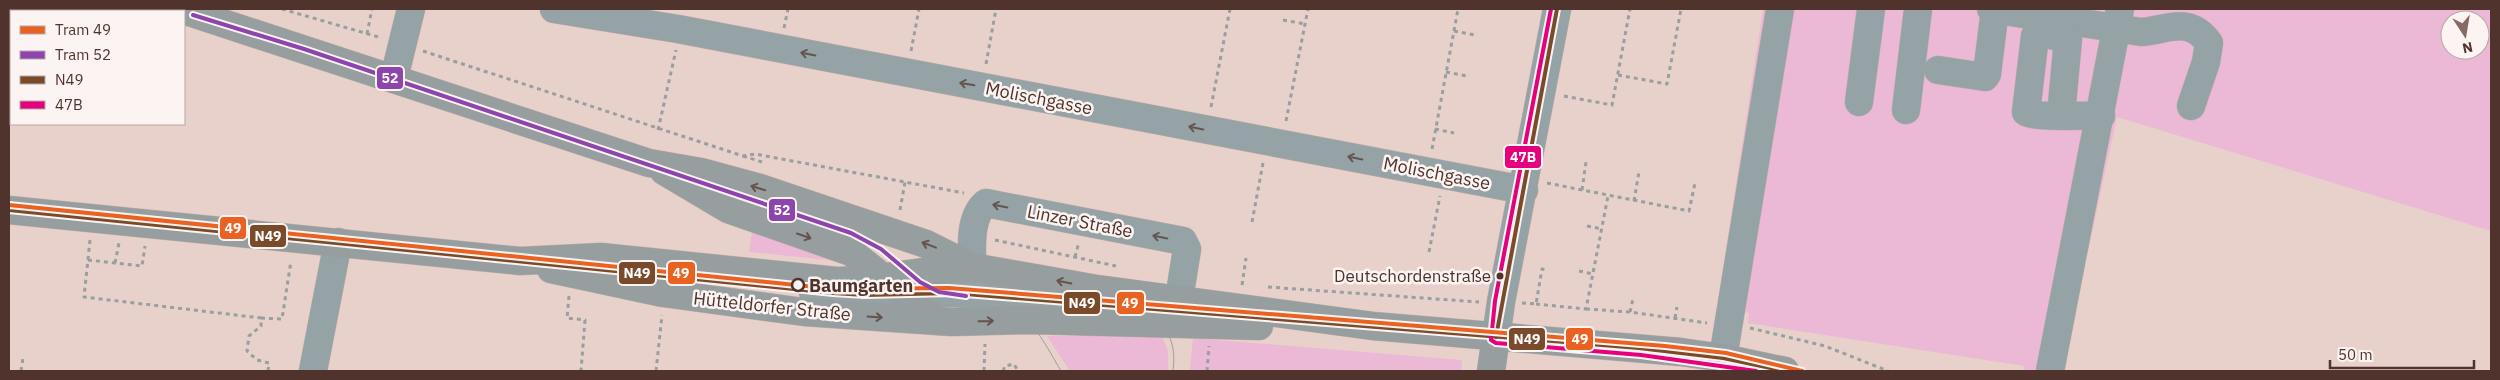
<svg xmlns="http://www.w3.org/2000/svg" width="2500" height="380" viewBox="0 0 2500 380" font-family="'IBM Plex Sans',sans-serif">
	<rect width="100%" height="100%" fill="#e9d1cb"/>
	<g fill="#ebb8d6" fill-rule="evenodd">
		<path d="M1763,9h728v222l-374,-114 -55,254h-38v-5l-276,-43 1,-10 -32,-5zM2450,20h30v30h-30z"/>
		<polygon points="752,230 839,261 749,252"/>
		<polygon points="1047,336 1162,336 1168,351 1168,369 1167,371 1070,371"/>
		<polygon points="1193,338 1462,360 1461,371 1190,371"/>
	</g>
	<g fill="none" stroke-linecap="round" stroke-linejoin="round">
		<g stroke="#c5b0aa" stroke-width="29">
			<g id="minor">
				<polyline points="554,9 678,29 1524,190"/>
				<path d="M1991,9l150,23c27,-2 48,-17 68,11l-3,19 -15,44"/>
				<polyline points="1938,70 1985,77 1987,74 1995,9"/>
				<polyline points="394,78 411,9"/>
				<polyline points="1859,102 1871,9"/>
				<polyline points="1906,110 1918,9"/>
				<path d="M2061,115l7,-76 -26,-6 -7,3 -9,76c8,6 61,3 75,4"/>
				<path d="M972,267c0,-20 -3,-50 14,-64l197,38 4,8 -8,50"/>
				<polyline points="813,292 865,295 953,293 1174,311"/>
				<polyline points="1496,337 1501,302 1557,9"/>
				<polyline points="1723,358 1780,9"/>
				<polyline points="313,371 338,242"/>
				<polyline points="2050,371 2120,9"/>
			</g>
		</g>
		<g stroke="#c5b0aa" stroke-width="29">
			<g id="major">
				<polyline points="180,9 649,163 701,172 760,188 926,244 972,267 1097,289 1373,326 1681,352 1723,358 1785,371"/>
				<polyline points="664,171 728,209 851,252 938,321"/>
				<path d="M9,210l511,51 81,-4 236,24c45,0 89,-12 135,-14"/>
				<polyline points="551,269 663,293 804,312 952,322 1028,320 1259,326"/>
				<polyline points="1491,371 1496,337"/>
			</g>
		</g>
		<g stroke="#989fa0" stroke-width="3" stroke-dasharray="4 4" stroke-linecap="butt">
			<polyline points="282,9 382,38"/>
			<polyline points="1283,20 1305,24"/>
			<polyline points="784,28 788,9"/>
			<polyline points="1454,31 1475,35"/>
			<polyline points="367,34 372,9"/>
			<polyline points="423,51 743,156 755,154 964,193"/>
			<polyline points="911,51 919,9"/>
			<polyline points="986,64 996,9"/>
			<polyline points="1446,72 1467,76"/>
			<polyline points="1618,75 1667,84 1681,9"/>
			<polyline points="1564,96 1612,105 1630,9"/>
			<polyline points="1211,107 1230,9"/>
			<polyline points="1286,121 1308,9"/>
			<polyline points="1435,129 1454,133"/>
			<polyline points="658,130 676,50"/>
			<polyline points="1432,149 1458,9"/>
			<polyline points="743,156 762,162"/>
			<polyline points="1547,183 1689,211 1695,183"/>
			<polyline points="1582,190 1586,162"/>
			<polyline points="1634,201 1639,172"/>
			<polyline points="900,210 905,182"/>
			<polyline points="1252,222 1263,163"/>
			<polyline points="1587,226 1602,229"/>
			<polyline points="90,240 84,297 261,318 261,326 249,336 247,351 257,360 269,363 268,371"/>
			<polyline points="995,240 1116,266"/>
			<polyline points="1429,252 1440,196"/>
			<polyline points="1075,257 1079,242"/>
			<polyline points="88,260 142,266 145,246"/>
			<polyline points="115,263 119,243"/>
			<polyline points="1579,271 1593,274"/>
			<polyline points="1242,285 1246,258"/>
			<polyline points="1268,287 1479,302"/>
			<polyline points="569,296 567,318 585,320 581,371"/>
			<polyline points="1522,303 1536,304 1542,269 1546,270"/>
			<polyline points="1536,304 1586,309 1608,196"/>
			<polyline points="1586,309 1630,312 1707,323"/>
			<polyline points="1630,312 1633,299"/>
			<polyline points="261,318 282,319 291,261"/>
			<polyline points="1675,318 1677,307"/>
			<polyline points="1750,328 1825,346 1888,371"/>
			<polyline points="21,371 23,358"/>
			<polyline points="656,371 662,315"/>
			<polyline points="984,371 985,344"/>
			<polyline points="1003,371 1005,366 1014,364 1018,371"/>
			<polyline points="1207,371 1209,346"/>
		</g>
		<use href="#minor" stroke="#95a3a6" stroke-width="28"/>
		<use href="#major" stroke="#979e9f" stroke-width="28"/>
		<g stroke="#9c9f9f" stroke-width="1">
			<polyline points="836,230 872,245 920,287 949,297"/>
			<path d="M988,300c41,8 54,39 73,71"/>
			<path d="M1105,301c41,6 75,22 68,70"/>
		</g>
		<g stroke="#fcf4f2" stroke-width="8">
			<g id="bus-1">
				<polyline points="9,210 833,293 865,295 953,293 1639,348 1723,358 1785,371"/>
				<polyline points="1496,337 1557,9"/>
			</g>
		</g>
		<g stroke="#fcf4f2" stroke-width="8">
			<polyline id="bus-2" points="1551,9 1495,301 1491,340 1496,343 1641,355 1756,371"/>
		</g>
		<use href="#bus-1" stroke="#7a4b2a" stroke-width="4"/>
		<use href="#bus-2" stroke="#e5007d" stroke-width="4"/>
		<g stroke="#fcf4f2" stroke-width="8">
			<polyline id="tram-1" points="9,205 835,289 949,288 1665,346 1726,353 1802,371"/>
		</g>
		<g stroke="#fcf4f2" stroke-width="8">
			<polyline id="tram-2" points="193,15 304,49 851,233 881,249 920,282 939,292 966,296"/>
		</g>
		<use href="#tram-1" stroke="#ea6222" stroke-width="4"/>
		<use href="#tram-2" stroke="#8e44ad" stroke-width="4"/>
	</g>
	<defs><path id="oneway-shaft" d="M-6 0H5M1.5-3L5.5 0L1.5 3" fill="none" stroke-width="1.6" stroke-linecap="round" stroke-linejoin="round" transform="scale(1.25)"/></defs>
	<g stroke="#655551">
		<use href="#oneway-shaft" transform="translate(808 54) rotate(-169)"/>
		<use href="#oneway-shaft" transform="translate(967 84) rotate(-170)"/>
		<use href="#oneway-shaft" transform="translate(1196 128) rotate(-169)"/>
		<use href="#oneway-shaft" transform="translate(1355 158) rotate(-169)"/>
		<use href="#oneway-shaft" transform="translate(1000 206) rotate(-169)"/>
		<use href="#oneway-shaft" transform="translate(1160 237) rotate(-169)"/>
	</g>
	<g stroke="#65534e">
		<use href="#oneway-shaft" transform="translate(758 188) rotate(-163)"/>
		<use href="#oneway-shaft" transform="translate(804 236) rotate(19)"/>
		<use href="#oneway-shaft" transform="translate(929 245) rotate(-159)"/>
		<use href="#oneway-shaft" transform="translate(1064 282) rotate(-169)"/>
		<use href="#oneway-shaft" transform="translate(875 317) rotate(4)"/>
		<use href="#oneway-shaft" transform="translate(986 321) rotate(-1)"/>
	</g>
	<circle fill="#50332c" stroke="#fcf4f2" stroke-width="2" cx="1500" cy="276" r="4.5"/>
	<circle fill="#fcf4f2" stroke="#50332c" stroke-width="2.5" cx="798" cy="285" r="6"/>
	<g text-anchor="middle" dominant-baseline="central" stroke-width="5" stroke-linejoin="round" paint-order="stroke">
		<g font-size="17" fill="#50332c" stroke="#fcf4f2" text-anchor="end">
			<text x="1491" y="276">Deutschordenstraße</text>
		</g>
		<g font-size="18" fill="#50332c" stroke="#fcf4f2">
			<text transform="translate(1039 98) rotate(11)">Molischgasse</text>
			<text transform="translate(1437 173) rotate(11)">Molischgasse</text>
			<text transform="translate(1080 221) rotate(11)">Linzer Straße</text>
			<text transform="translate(772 306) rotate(6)">Hütteldorfer Straße</text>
		</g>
		<g font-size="18" font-weight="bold" fill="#50332c" stroke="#fcf4f2" text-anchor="start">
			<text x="809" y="285">Baumgarten</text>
		</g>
	</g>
	<g stroke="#fcf4f2" stroke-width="2">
		<rect x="376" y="66" width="28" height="24" rx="5" fill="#8e44ad"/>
		<rect x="1504" y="145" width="38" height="24" rx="5" fill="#e5007d"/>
		<rect x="768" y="198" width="28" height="24" rx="5" fill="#8e44ad"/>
		<rect x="219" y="216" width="28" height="24" rx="5" fill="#ea6222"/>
		<rect x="249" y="224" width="38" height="24" rx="5" fill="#7a4b2a"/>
		<rect x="618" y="261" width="38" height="24" rx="5" fill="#7a4b2a"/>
		<rect x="667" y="261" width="29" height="24" rx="5" fill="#ea6222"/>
		<rect x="1116" y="291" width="29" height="24" rx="5" fill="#ea6222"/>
		<rect x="1063" y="291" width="38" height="24" rx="5" fill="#7a4b2a"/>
		<rect x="1508" y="327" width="38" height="24" rx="5" fill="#7a4b2a"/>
		<rect x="1565" y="327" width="29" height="24" rx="5" fill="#ea6222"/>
	</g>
	<g font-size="14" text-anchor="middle" font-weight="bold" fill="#fff">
		<text x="390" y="83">52</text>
		<text x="1523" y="162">47B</text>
		<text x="782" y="215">52</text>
		<text x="233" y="233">49</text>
		<text x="268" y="241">N49</text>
		<text x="637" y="278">N49</text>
		<text x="681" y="278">49</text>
		<text x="1130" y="308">49</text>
		<text x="1082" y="308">N49</text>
		<text x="1527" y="344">N49</text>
		<text x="1580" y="344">49</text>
	</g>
	<rect width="2500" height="380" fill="none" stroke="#50332c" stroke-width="20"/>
	<rect x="10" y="10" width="175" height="115" fill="#fcf4f2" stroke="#b7a7a3"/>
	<rect x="20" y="26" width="25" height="8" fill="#ea6222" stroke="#b7a7a3"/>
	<text x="55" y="35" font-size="15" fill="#50332c">Tram 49</text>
	<rect x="20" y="51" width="25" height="8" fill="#8e44ad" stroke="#b7a7a3"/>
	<text x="55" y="60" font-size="15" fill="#50332c">Tram 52</text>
	<rect x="20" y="76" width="25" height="8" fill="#7a4b2a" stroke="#b7a7a3"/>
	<text x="55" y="85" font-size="15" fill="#50332c">N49</text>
	<rect x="20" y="101" width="25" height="8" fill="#e5007d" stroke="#b7a7a3"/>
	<text x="55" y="110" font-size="15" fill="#50332c">47B</text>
	<g transform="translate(2465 35) rotate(168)"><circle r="24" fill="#fcf4f2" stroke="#b7a7a3"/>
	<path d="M0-4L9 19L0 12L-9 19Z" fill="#866a64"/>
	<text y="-8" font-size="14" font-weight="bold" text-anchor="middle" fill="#50332c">N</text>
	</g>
	<path d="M2330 360v8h144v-8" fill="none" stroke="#50332c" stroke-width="2.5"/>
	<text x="2338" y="360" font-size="15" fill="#50332c" stroke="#fcf4f2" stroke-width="4" paint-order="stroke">50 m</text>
</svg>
